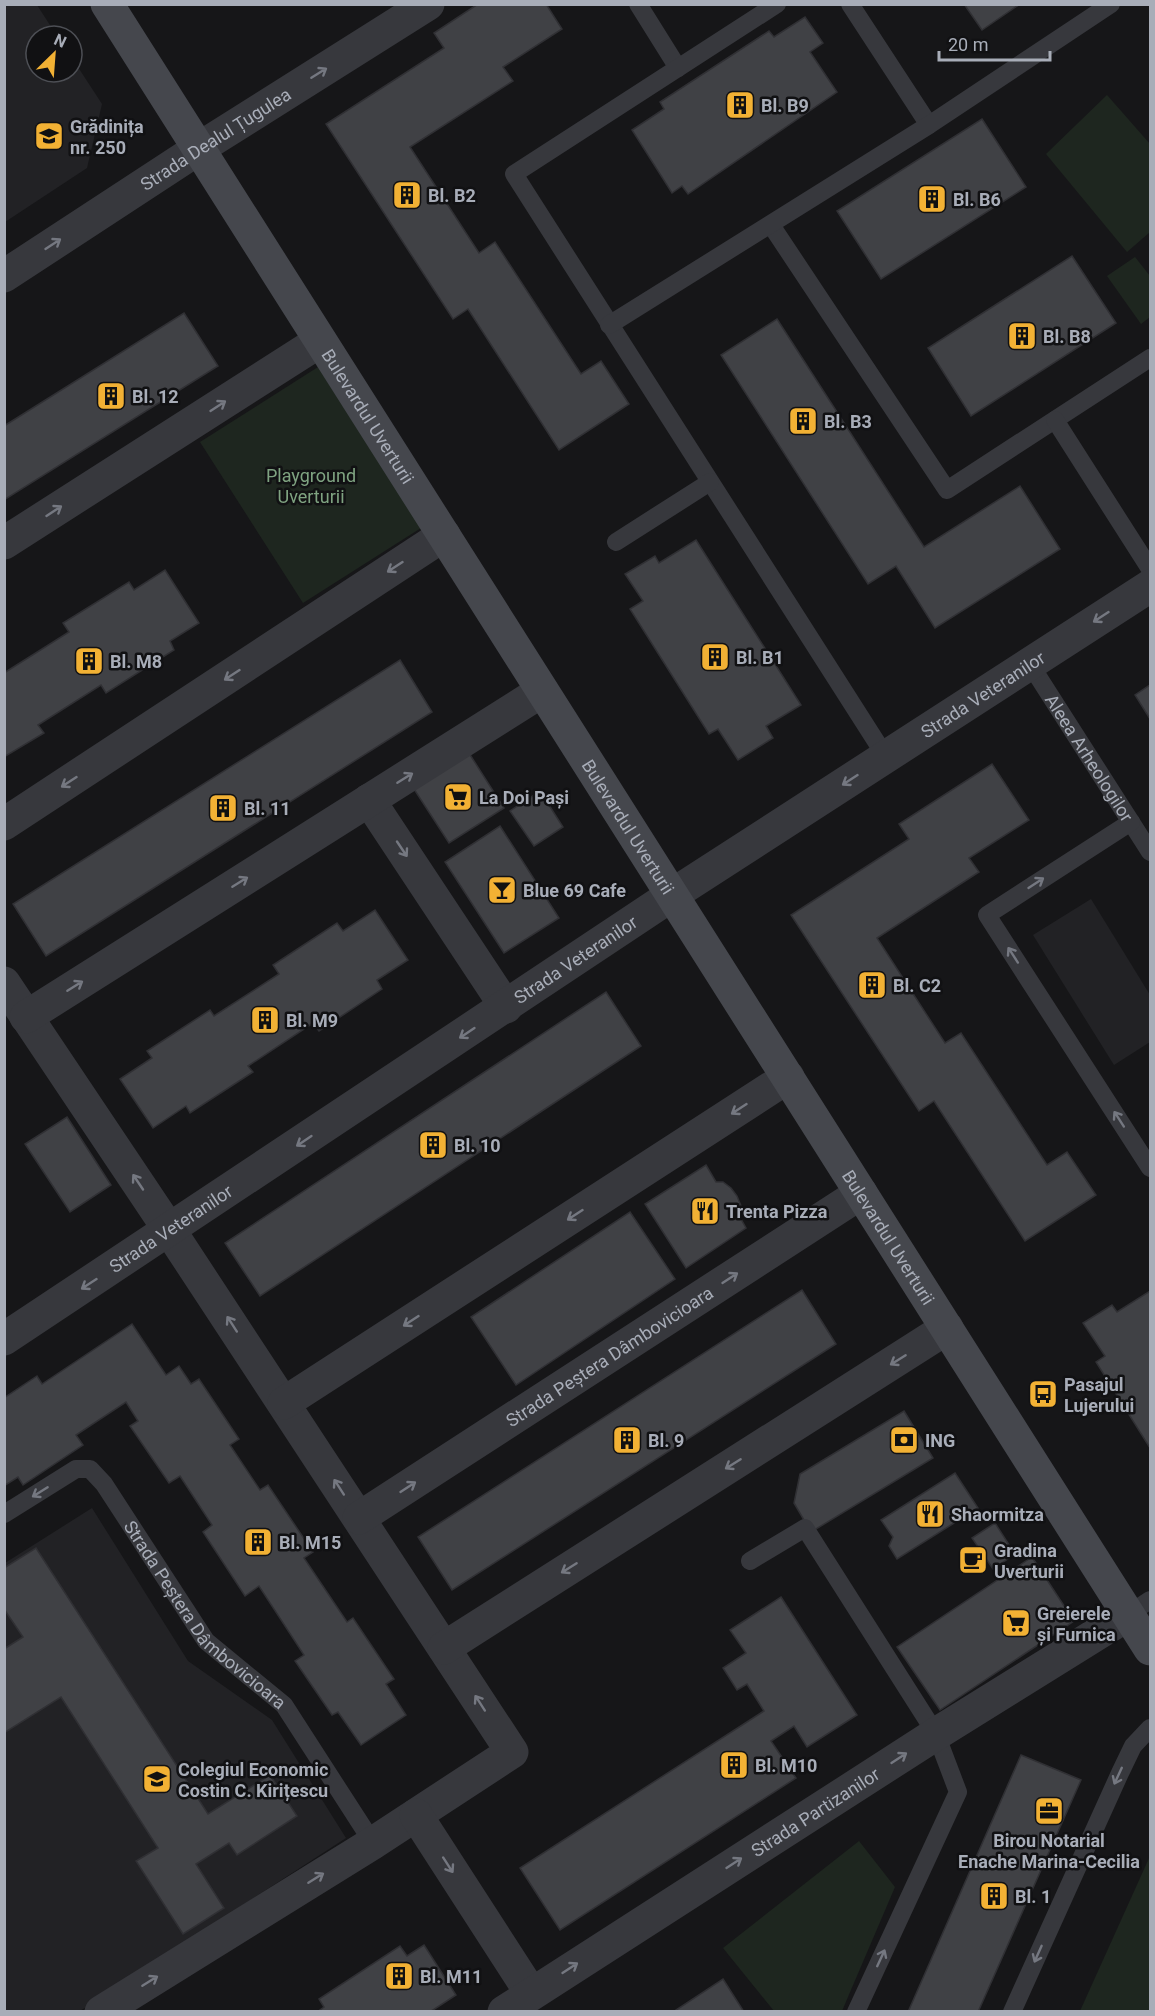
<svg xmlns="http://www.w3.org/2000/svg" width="1155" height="2016" viewBox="0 0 1155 2016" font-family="Roboto,sans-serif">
	<rect width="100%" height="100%" fill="#161618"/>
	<g fill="#222225">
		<polygon points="5,4 37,5 57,36 36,36 36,72 72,72 72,58 102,104 87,168 5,222"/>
		<polygon points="1091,899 1150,995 1150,1042 1114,1065 1033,935"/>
		<polygon points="92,1508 188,1661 272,1720 346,1838 80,2011 5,2012 5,1563"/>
	</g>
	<g fill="#1e261f">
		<polygon points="1107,95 1150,144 1150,232 1127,252 1046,154"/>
		<polygon points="1135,257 1150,276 1150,317 1141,324 1107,276"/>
		<polygon points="318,367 421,528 303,603 200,442"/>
		<polygon points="859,1841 895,1887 842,2011 774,2011 723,1948"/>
		<polygon points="1150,1856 1150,2011 1080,2011"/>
	</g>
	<g fill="#404145" stroke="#303034" stroke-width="1.5">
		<polygon points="478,4 546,4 562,29 503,67 513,81 410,147 479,253 495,242 581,374 601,361 629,404 559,450 468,309 453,319 326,124 444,48 434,33"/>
		<polygon points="964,4 1020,4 982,30"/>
		<polygon points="805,17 823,43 810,52 837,92 688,194 682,186 672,193 632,130 664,109 660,102 769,31 774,37"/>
		<polygon points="982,119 1026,187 881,279 837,211"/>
		<polygon points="1072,256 1116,323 971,416 928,348"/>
		<polygon points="184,313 218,366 4,500 4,426"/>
		<polygon points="777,319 924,547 1020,486 1060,549 935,628 896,566 868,584 721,355"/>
		<polygon points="696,540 801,705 766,726 773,738 738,760 718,729 709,734 630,609 643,601 625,574 655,556 659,563"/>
		<polygon points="165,570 199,623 170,641 174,650 106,693 101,685 38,725 44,733 4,757 4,673 69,632 63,623 129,582 134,590"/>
		<polygon points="400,660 432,712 46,956 13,904"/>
		<polygon points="1150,685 1150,719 1135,695"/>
		<polygon points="467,750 504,808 449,843 412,786"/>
		<polygon points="992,764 1029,820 969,858 979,872 877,938 945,1043 961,1033 1047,1165 1067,1152 1096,1195 1025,1241 934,1101 919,1111 791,915 909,839 899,824"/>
		<polygon points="540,791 563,827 534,846 510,811"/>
		<polygon points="500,826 559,918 504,953 445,862"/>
		<polygon points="375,910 408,960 377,980 382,989 319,1031 313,1023 248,1066 253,1072 190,1113 186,1106 153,1128 120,1079 152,1058 147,1051 210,1010 214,1016 279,974 273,965 337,923 343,931"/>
		<polygon points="606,992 641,1046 260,1296 225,1243"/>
		<polygon points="67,1117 111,1185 70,1212 25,1144"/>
		<polygon points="706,1165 716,1182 723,1182 731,1188 737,1196 741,1206 741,1219 746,1228 686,1268 645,1204"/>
		<polygon points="630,1212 675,1279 516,1385 471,1317"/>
		<polygon points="802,1290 836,1344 452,1590 418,1537"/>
		<polygon points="1150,1291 1150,1448 1096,1362 1105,1356 1083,1323 1112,1305 1117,1312"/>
		<polygon points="132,1324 166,1375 179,1366 191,1384 199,1379 239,1439 230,1445 260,1490 268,1485 313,1552 304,1558 347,1622 353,1618 394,1679 386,1684 406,1715 361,1745 338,1712 332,1715 295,1661 304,1655 259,1586 245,1596 203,1532 212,1525 180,1476 169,1483 130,1426 138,1421 126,1402 76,1435 83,1445 23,1485 18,1477 4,1486 4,1398 37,1376 42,1384"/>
		<polygon points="904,1411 933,1458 811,1532 794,1503 800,1474"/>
		<polygon points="955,1473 978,1508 897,1559 889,1546 893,1537 881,1520"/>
		<polygon points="995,1523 1015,1554 993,1569 972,1538"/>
		<polygon points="36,1548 208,1814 270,1775 297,1816 237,1855 229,1843 196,1864 224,1908 183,1934 136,1861 158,1848 61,1697 4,1733 4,1649 23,1637 4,1609 4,1568"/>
		<polygon points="1032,1557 1074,1621 940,1710 897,1647"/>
		<polygon points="781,1597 857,1715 807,1747 794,1726 771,1741 796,1778 560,1930 520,1868 764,1711 747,1684 737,1690 723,1668 746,1653 730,1630"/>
		<polygon points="1021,1755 1081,1780 978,2012 908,2012"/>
		<polygon points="424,1945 456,1995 430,2012 317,2012 324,2007 319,1999 400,1946 407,1956"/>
		<polygon points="723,1979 744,2012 673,2012"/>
	</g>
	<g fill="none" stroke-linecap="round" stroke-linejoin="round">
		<g stroke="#37383d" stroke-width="18">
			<polyline points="638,4 678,68"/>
			<polyline points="777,4 514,174 886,757"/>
			<polyline points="850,4 929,125"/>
			<polyline points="771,225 947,490 1150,358"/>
			<polyline points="609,325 929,125 1111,4"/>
			<polyline points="1055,420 1150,569"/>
			<polyline points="616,542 710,482"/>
			<path id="s1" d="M1030,664l120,188"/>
			<polyline points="1131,822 987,915 1150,1168"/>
			<path id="s2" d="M4,1514l72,-45h14l14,15 102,157 78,64 89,138"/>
			<polyline points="750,1561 805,1528 936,1734 958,1792 856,2012"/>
			<polyline points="1129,1614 1150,1600"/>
			<polyline points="1012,2012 1120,1773 1133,1746 1150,1728"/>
		</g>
		<g stroke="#37383d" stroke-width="33">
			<path id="s3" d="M4,276l194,-127 230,-145"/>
			<polyline points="4,543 320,341"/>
			<polyline points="369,800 506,1007"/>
			<polyline points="4,824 444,535"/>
			<polyline points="4,983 170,1231 512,1752 373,1843 101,2012"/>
			<polyline points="26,1017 542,691"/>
			<path id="s4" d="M4,1339l668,-444 478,-309"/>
			<polyline points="284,1403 788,1077"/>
			<path id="s5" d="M359,1518l502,-325"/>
			<polyline points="444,1648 947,1328"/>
			<polyline points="416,1815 531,1993"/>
			<path id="s6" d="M504,2012l432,-278 193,-120"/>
		</g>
		<path stroke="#45474d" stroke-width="33" id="s7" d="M107,4l1043,1645"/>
	</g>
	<defs><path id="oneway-shaft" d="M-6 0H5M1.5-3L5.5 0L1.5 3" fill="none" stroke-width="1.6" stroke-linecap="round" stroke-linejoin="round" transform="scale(1.5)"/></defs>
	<g stroke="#757881">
		<use href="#oneway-shaft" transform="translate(319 73) rotate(-32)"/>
		<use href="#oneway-shaft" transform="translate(53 244) rotate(-33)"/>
		<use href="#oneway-shaft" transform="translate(218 406) rotate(-33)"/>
		<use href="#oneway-shaft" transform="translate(54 511) rotate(-33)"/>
		<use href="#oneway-shaft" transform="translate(395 567) rotate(147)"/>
		<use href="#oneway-shaft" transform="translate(1101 617) rotate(147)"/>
		<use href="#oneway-shaft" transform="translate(232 675) rotate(147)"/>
		<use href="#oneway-shaft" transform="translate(405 778) rotate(-32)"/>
		<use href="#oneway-shaft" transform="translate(850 780) rotate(147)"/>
		<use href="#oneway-shaft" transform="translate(69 782) rotate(147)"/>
		<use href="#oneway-shaft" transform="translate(402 849) rotate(56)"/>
		<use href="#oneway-shaft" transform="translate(240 882) rotate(-32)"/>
		<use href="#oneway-shaft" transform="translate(1036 883) rotate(-33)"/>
		<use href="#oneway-shaft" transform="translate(1013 955) rotate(-123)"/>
		<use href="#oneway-shaft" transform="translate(75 986) rotate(-32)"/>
		<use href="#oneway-shaft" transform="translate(467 1033) rotate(146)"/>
		<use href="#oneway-shaft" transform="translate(739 1109) rotate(147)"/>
		<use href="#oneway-shaft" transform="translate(1119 1119) rotate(-123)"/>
		<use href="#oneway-shaft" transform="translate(304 1141) rotate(146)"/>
		<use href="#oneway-shaft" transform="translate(138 1182) rotate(-124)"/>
		<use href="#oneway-shaft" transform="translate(575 1215) rotate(147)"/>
		<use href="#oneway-shaft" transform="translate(730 1278) rotate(-33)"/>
		<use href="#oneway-shaft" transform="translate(89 1284) rotate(147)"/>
		<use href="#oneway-shaft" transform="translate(411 1321) rotate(147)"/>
		<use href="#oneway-shaft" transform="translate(232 1324) rotate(-123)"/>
		<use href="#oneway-shaft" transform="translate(898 1360) rotate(148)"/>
		<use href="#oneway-shaft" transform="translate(733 1464) rotate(148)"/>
		<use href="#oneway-shaft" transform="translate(339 1487) rotate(-123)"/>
		<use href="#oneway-shaft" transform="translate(408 1487) rotate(-33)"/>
		<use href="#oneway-shaft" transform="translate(40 1492) rotate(148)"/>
		<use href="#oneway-shaft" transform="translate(569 1568) rotate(148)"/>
		<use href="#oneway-shaft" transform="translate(480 1703) rotate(-123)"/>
		<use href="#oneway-shaft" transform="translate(899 1758) rotate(-33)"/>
		<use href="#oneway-shaft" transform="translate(1118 1776) rotate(115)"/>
		<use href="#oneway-shaft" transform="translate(734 1863) rotate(-33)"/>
		<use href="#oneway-shaft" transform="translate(448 1865) rotate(57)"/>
		<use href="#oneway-shaft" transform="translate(316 1878) rotate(-32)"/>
		<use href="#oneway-shaft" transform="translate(1038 1954) rotate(114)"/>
		<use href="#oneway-shaft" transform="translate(881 1958) rotate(-65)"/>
		<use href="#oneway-shaft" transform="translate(570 1968) rotate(-33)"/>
		<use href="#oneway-shaft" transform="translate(150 1981) rotate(-32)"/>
	</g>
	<defs>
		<g id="building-square" transform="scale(1.5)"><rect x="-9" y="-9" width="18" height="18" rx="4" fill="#f2b134" stroke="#111113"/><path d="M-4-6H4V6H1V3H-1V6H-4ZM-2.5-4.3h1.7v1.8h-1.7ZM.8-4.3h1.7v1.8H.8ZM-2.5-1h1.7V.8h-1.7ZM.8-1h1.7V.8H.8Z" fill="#111"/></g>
		<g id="school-square" transform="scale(1.5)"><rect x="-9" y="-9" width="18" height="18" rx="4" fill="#f2b134" stroke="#111113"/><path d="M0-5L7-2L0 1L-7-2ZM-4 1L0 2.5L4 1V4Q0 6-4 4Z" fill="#111"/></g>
		<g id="supermarket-square" transform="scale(1.5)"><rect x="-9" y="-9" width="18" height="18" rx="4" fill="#f2b134" stroke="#111113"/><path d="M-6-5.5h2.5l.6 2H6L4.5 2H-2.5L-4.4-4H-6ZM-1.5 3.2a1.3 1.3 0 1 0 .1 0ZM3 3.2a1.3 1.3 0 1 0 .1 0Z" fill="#111"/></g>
		<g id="bar-square" transform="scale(1.5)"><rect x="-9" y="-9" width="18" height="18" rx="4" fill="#f2b134" stroke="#111113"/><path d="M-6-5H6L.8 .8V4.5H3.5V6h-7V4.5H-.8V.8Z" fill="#111"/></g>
		<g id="restaurant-square" transform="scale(1.5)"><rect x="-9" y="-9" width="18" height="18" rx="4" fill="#f2b134" stroke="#111113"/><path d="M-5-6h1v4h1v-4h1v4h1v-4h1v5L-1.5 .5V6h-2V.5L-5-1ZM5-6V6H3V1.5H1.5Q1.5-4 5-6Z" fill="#111"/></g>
		<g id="bus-square" transform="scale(1.5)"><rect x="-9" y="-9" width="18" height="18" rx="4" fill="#f2b134" stroke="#111113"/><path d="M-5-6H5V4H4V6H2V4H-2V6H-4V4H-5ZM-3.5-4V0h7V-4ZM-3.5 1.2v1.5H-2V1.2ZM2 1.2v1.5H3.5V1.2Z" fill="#111"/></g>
		<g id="bank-square" transform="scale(1.5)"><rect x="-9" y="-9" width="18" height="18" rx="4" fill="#f2b134" stroke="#111113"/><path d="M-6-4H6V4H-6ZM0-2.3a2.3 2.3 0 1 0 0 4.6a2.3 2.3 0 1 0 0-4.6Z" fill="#111"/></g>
		<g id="cafe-square" transform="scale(1.5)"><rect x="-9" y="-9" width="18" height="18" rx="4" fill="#f2b134" stroke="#111113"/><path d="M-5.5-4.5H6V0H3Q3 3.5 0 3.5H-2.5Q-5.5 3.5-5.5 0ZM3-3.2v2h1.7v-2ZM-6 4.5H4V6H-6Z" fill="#111"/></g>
		<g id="office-square" transform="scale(1.5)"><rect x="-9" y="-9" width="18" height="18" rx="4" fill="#f2b134" stroke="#111113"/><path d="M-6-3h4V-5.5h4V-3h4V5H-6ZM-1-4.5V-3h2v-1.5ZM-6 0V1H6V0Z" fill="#111"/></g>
	</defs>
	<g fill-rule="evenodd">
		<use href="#building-square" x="740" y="105"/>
		<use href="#school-square" x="49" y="136"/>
		<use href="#building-square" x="407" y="195"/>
		<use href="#building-square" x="932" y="199"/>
		<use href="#building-square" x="1022" y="336"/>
		<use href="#building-square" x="111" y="396"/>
		<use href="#building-square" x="803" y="421"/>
		<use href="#building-square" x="715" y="657"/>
		<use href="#building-square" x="89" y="661"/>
		<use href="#supermarket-square" x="458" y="797"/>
		<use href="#building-square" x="223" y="808"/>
		<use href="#bar-square" x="502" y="890"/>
		<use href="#building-square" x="872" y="985"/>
		<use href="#building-square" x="265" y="1020"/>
		<use href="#building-square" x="433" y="1145"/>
		<use href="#restaurant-square" x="705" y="1211"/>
		<use href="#bus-square" x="1043" y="1394"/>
		<use href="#building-square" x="627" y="1440"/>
		<use href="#bank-square" x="904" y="1440"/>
		<use href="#restaurant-square" x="930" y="1514"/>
		<use href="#building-square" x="258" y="1542"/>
		<use href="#cafe-square" x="973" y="1560"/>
		<use href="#supermarket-square" x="1016" y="1623"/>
		<use href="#building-square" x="734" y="1765"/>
		<use href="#school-square" x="157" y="1779"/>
		<use href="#office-square" x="1049" y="1811"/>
		<use href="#building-square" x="994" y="1896"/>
		<use href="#building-square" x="399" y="1976"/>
	</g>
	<g text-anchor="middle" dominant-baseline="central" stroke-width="5" stroke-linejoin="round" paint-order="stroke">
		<g font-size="18" font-weight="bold" fill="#a8adb8" stroke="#111113" text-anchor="start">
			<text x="761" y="105">Bl. B9</text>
			<text x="70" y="126">Grădinița<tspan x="70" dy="21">nr. 250</tspan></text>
			<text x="428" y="195">Bl. B2</text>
			<text x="953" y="199">Bl. B6</text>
			<text x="1043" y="336">Bl. B8</text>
			<text x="132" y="396">Bl. 12</text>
			<text x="824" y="421">Bl. B3</text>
			<text x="736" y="657">Bl. B1</text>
			<text x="110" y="661">Bl. M8</text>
			<text x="479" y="797">La Doi Pași</text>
			<text x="244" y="808">Bl. 11</text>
			<text x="523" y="890">Blue 69 Cafe</text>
			<text x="893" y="985">Bl. C2</text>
			<text x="286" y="1020">Bl. M9</text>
			<text x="454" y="1145">Bl. 10</text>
			<text x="726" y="1211">Trenta Pizza</text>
			<text x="1064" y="1384">Pasajul<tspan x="1064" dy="21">Lujerului</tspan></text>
			<text x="648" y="1440">Bl. 9</text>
			<text x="925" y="1440">ING</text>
			<text x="951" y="1514">Shaormitza</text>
			<text x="279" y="1542">Bl. M15</text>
			<text x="994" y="1550">Gradina<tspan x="994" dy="21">Uverturii</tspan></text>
			<text x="1037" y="1613">Greierele<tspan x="1037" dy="21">și Furnica</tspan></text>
			<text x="755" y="1765">Bl. M10</text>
			<text x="178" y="1769">Colegiul Economic<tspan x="178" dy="21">Costin C. Kirițescu</tspan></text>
			<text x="1049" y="1840" text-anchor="middle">Birou Notarial<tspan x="1049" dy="21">Enache Marina-Cecilia</tspan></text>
			<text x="1015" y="1896">Bl. 1</text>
			<text x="420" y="1976">Bl. M11</text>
		</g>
		<g font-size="18" fill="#a8adb8" stroke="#111113">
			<text stroke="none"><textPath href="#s3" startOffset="252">Strada Dealul Țugulea</textPath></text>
			<text stroke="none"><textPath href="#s7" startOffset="488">Bulevardul Uverturii</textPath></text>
			<text stroke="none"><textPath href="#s4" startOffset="1172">Strada Veteranilor</textPath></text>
			<text stroke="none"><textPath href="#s1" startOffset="111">Aleea Arheologilor</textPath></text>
			<text stroke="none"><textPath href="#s7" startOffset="974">Bulevardul Uverturii</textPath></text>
			<text stroke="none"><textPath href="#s4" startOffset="686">Strada Veteranilor</textPath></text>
			<text stroke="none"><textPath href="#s4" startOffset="200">Strada Veteranilor</textPath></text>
			<text stroke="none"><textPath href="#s7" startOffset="1460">Bulevardul Uverturii</textPath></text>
			<text stroke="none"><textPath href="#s5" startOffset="298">Strada Peștera Dâmbovicioara</textPath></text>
			<text stroke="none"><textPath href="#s2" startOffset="286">Strada Peștera Dâmbovicioara</textPath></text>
			<text stroke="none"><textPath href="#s6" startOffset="370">Strada Partizanilor</textPath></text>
		</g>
		<g font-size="18" fill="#7fa381" stroke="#111113">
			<text x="311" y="475">Playground<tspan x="311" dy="21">Uverturii</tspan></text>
		</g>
	</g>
	<rect width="1155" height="2016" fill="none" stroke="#a8adb8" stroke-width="12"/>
	<g transform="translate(54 54) rotate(25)"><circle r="28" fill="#111113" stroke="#4d4f55" stroke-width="1.5"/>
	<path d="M0-4.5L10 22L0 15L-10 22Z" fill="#f2b134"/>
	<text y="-9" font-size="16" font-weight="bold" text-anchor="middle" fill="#a8adb8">N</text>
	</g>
	<path d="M939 51v9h111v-9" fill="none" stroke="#a8adb8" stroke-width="3"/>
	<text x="948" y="51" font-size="18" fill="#a8adb8" stroke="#111113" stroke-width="4.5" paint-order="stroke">20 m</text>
</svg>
